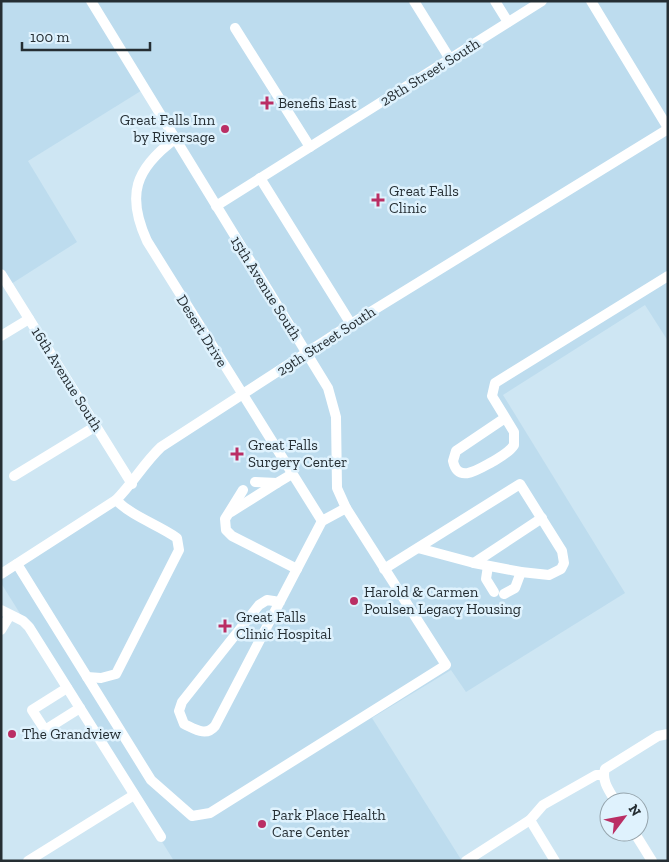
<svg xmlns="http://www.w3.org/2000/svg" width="669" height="862" viewBox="0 0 669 862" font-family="'Zilla Slab',serif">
	<rect width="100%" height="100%" fill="#cee6f3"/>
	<polygon fill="#bddcee" points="1,1 668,1 668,341 645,305 503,395 625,593 466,692 451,670 372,718 462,861 174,861 1,583 1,574 116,500 148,460 242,395 139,223 138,183 175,139 144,89 28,161 77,242 8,286 1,274"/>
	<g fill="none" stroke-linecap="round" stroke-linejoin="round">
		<g stroke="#fff" stroke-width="10">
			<polyline points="414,1 450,59"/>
			<polyline points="495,1 508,22"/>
			<polyline points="591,1 668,128"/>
			<polyline points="235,28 310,147"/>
			<path d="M175,139c-40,30 -49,56 -28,102l175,280"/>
			<polyline points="260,178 351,324"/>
			<polyline points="216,206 542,1"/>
			<polyline points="1,274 132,484"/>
			<polyline points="1,336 29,319"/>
			<path d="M505,418l-49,33 -3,10c5,23 26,8 39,1 8,-5 17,-9 22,-17v-13l-22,-36 3,-13 173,-107"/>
			<polyline points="14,476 96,426"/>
			<polyline points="255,482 277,483 292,474"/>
			<polyline points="243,490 225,519 226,530 232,536 297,569"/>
			<polyline points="231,512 277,483"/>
			<polyline points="474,563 542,518"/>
			<polyline points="17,564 151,780 192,816 210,813 446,665 346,508 337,488 336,417 328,388 91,1"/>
			<polyline points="488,566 486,579 494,592"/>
			<polyline points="384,569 520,484 562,551 564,563 561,569 549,575 521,572 474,563 418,548"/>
			<path d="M1,574l115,-74c17,-17 28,-37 45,-53l190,-123 317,-195"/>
			<polyline points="504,594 515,588 521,572"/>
			<path d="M280,602l-13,-2 -8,5 -77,97 -3,9 5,13c11,5 22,13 31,2l107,-205 24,-13"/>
			<polyline points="1,610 23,621 29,627 161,837"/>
			<polyline points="1,630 10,615"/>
			<path d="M87,677l14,1 15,-4 63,-124 -2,-12c-20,-14 -44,-21 -61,-38"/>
			<polyline points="67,688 32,710 45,730 80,708"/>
			<path d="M616,802c-6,-10 -15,-21 -11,-33l53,-33 10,-2"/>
			<polyline points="530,820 555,861"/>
			<polyline points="634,832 652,861"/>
			<polyline points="28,861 134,795"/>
			<polyline points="466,861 530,820 543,805 596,775 603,775"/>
		</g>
	</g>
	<g fill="#ba2e64" stroke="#dff2fd" stroke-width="2">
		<path d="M264.5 95.5h5v5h5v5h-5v5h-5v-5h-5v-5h5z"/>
		<circle cx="225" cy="129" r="5"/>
		<path d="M375.5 192.5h5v5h5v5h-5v5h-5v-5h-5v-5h5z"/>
		<path d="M234.5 446.5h5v5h5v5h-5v5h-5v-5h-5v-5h5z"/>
		<circle cx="354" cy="601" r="5"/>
		<path d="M222.5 618.5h5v5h5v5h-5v5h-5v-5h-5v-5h5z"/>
		<circle cx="12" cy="734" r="5"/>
		<circle cx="262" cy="824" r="5"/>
	</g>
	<g text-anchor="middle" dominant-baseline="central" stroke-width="5" stroke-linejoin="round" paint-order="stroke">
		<g font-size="15" fill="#252e33" stroke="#dff2fd">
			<text transform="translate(430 72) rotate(-32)">28th Street South</text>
			<text transform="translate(266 288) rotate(58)">15th Avenue South</text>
			<text transform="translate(202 331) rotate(58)">Desert Drive</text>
			<text transform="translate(326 341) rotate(-33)">29th Street South</text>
			<text transform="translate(67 379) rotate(58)">16th Avenue South</text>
		</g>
		<g font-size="15" fill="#252e33" stroke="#dff2fd" text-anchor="start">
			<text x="278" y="103">Benefis East</text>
			<text x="215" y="120" text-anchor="end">Great Falls Inn<tspan x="215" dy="17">by Riversage</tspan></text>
			<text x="389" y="191">Great Falls<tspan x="389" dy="17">Clinic</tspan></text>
			<text x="248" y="445">Great Falls<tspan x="248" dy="17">Surgery Center</tspan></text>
			<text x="364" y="592">Harold &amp; Carmen<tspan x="364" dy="17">Poulsen Legacy Housing</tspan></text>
			<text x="236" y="617">Great Falls<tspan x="236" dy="17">Clinic Hospital</tspan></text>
			<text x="22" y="734">The Grandview</text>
			<text x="272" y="815">Park Place Health<tspan x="272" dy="17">Care Center</tspan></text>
		</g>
	</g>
	<rect width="669" height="862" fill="none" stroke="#252e33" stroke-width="5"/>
	<g transform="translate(624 817) rotate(58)"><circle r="24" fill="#dff2fd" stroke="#95a4ac"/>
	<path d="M0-4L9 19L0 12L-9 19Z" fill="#ba2e64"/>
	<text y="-8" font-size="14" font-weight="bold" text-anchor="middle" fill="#252e33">N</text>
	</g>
	<path d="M22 42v8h128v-8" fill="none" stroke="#252e33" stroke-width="2.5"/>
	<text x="30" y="42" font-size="15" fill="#252e33" stroke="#dff2fd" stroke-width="4" paint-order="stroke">100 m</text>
</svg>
